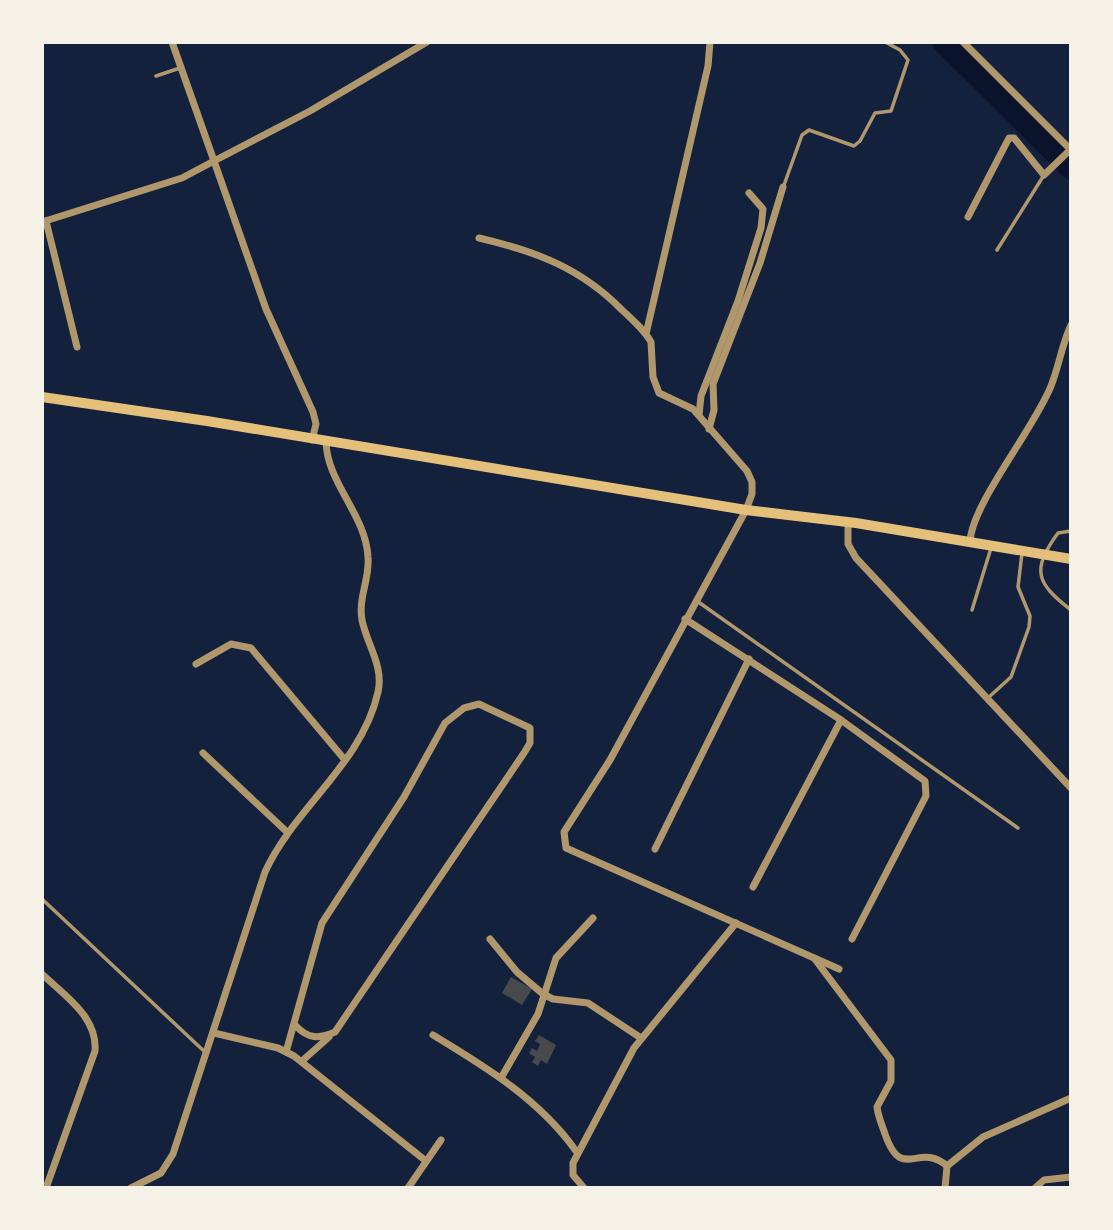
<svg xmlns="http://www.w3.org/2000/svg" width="1113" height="1230" viewBox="0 0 1113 1230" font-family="'Sofia Sans Condensed',sans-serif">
	<rect width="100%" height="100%" fill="#14213d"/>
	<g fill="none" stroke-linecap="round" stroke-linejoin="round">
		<polyline stroke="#0b132b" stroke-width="23" points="944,42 1071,168"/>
	</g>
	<g fill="#48494c">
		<polygon points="511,977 532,989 522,1005 502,993"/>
		<polygon points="539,1035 556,1045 547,1064 541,1060 538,1066 532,1062 535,1057 529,1053 532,1048 537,1051 540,1044 535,1041"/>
	</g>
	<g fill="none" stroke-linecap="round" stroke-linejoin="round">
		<g stroke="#b1986c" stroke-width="3.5">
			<polyline points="156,76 180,68"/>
			<polyline points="784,185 802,135 809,130 854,146 860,141 875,113 891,111 908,60 900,50 885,42"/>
			<polyline points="997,250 1044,175"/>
			<path d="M1071,531l-13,2c-27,37 -22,50 13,77"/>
			<polyline points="697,601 1018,828"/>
			<polyline points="972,610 991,548"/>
			<polyline points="989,697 1011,677 1029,627 1030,616 1018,587 1022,553"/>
			<polyline points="42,899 206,1053"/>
		</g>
		<g stroke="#b1986c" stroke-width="7">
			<polyline points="963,42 1071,150"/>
			<polyline points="968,217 1009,138 1014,138 1044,175 1071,149"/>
			<polyline points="46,221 77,347"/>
			<polyline points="42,222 182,178 214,161 172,42"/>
			<path d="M479,238c56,13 102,30 143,72 11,10 22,20 29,32l2,35 6,16 34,16 54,62 5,11v12l-6,16 -136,250 -46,72 2,16 273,121"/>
			<polyline points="646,334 708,66 710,42"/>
			<polyline points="699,415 701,396 738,301 761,228 763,209 749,193"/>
			<polyline points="709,429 714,410 713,384 760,263 783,187"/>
			<polyline points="312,440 316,424 313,412 266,309 214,161 310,111 427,42"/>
			<polyline points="848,522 848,544 856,558 1071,788"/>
			<path d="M970,542c1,-37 64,-113 81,-156 8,-20 11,-42 20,-61"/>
			<polyline points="685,619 841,720 925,781 926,796 852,939"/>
			<polyline points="196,664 231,644 251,648 345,760"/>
			<polyline points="203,753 287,832"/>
			<polyline points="655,849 749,659"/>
			<polyline points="753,887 841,720"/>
			<polyline points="490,939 517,972 543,994 553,999 588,1003 641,1038"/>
			<path d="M814,958l77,102v21l-14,26c1,9 5,18 8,27 17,49 33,7 62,32l-2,22"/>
			<path d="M42,974c22,21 56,43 53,77l-49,137"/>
			<polyline points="214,1033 278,1048 294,1056 426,1161"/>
			<path d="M433,1035c53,32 107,65 143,116"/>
			<path d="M286,1052l36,-129 82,-126 41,-74 19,-15 15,-4 51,24v15l-6,10 -189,279c-16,7 -27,7 -39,-6"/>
			<polyline points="302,1061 329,1037"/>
			<polyline points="501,1078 538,1014 556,958 593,918"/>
			<polyline points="947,1166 983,1137 1071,1098"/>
			<path d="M131,1188l30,-15 12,-19 92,-282c29,-64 97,-108 113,-180 6,-26 -11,-47 -16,-72 -4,-22 8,-42 6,-63 -2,-42 -41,-74 -42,-115"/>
			<polyline points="408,1188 441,1140"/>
			<polyline points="584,1188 573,1175 573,1163 634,1048 736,923"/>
			<polyline points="1035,1188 1044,1180 1071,1177"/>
		</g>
		<polyline stroke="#e5c07b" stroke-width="10" points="42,397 207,421 746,510 856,523 1071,559"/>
	</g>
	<rect width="1113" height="1230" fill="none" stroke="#f6f1e7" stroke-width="88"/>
</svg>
